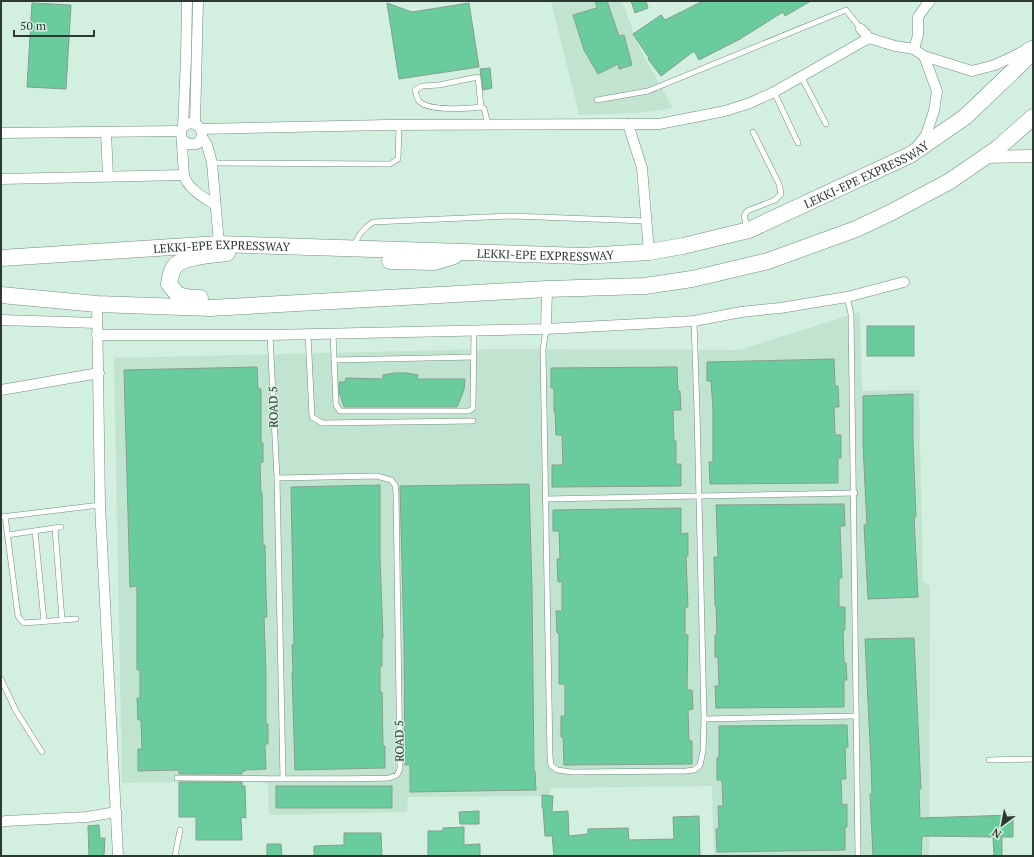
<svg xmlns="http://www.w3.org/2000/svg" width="1034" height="857" viewBox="0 0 1034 857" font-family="'PT Serif',serif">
	<rect width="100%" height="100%" fill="#d3efdf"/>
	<g fill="#c0e4d0">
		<polygon points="551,1 622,1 640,49 673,108 638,113 579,115"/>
		<polygon points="860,312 862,391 919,390 923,581 930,586 929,856 714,856 712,786 550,788 550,796 408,797 407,812 269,815 268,785 262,781 122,783 114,358 491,349 739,350"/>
	</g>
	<g fill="#6acb9c" stroke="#859f90">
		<polygon points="595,1 607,1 619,36 624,35 632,65 619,69 618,64 598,74 584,50 573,15 597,8"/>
		<polygon points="631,1 646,1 648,8 635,13"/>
		<polygon points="703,1 811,1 785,16 783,12 740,39 699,60 694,51 661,76 648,59 649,58 633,34 661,15 665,20"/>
		<polygon points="32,3 71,5 66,89 27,87"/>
		<polygon points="387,3 412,12 469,3 479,67 399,79"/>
		<polygon points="490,68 492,88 483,90 480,69"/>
		<rect x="867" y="326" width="47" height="30"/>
		<polygon points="834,359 835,386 838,386 839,407 834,407 835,435 841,435 841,458 838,458 838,483 710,484 709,462 713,462 713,409 711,381 707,381 707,362"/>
		<polygon points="257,367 258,389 261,389 261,443 263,443 263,462 260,463 261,493 262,493 263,545 265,545 266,594 267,617 264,617 265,646 266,673 266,724 268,724 268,744 265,744 266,769 245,770 245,771 242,771 242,774 179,774 179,770 138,771 138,749 142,749 141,720 138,720 137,698 140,698 140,670 137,670 137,586 130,587 124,370"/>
		<polygon points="677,367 678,391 680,391 681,410 673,410 674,441 676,441 676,464 681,464 681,486 552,487 552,465 563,465 562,435 556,435 555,412 554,412 554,388 551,388 551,368"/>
		<polygon points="395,373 407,373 418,375 417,379 465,379 464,390 457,407 344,407 339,392 339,382 345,382 346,378 383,379 383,375"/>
		<polygon points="913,394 913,440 916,517 914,517 918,597 868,599 864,525 867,525 863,445 863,396"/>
		<polygon points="529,484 532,588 534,771 535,771 536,790 410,792 410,765 405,765 404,644 400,486"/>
		<polygon points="380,485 380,558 383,638 382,638 382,666 380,666 380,692 382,692 383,746 385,746 385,768 295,770 292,673 293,673 292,645 294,645 291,487"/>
		<polygon points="844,504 845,526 840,526 842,578 839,578 839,607 845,607 845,630 843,630 844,663 846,663 847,680 844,680 844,707 716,708 715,686 719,686 718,657 715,657 715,635 717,634 716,606 715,606 714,557 718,557 716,505"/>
		<polygon points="681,508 681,534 688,533 688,556 686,556 688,607 685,607 685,635 688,635 687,690 692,690 693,709 688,710 689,741 692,741 692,764 564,765 563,737 561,737 561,716 565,716 565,684 559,684 559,633 557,633 556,611 562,611 562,582 558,582 557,559 560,559 559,531 553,531 553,510"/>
		<polygon points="914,638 921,789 919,789 920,818 1013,815 1013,837 1002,837 1002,856 994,856 993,837 922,836 921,856 873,856 870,794 872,794 871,764 865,639"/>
		<polygon points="847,725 848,747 845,747 846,779 841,779 842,805 847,804 847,827 845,827 845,850 717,852 716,829 719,829 718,806 723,806 722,780 717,780 717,758 719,758 719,726"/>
		<polygon points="179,782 242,782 242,786 245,786 246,818 241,817 242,840 196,840 196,817 179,817"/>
		<rect x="276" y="786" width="116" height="22"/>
		<polygon points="542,795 553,796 552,812 568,811 569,836 588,834 588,829 628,828 629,840 674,839 673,817 699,816 700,856 554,856 552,834 551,834 551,836 545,836 543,808 542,808"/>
		<polygon points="479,811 479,824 460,824 459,812"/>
		<polygon points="99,825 100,838 105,838 104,856 89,856 88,826"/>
		<polygon points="464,827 464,845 480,844 480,856 428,856 428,831 443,831 443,828"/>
		<polygon points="344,833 381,833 382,856 314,856 314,846 344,845"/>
		<polygon points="267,844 281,844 282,856 267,856"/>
	</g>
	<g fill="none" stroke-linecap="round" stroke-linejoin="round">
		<g stroke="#738d7f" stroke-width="6">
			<g id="service">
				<polyline points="801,76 826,124"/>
				<polyline points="774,92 798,143"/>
				<polyline points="597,100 648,91 846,10 861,29"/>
				<path d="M481,107l-3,-30 -39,8 -17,1 -7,4c1,4 2,9 5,12 10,9 47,7 61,5l3,1 4,17"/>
				<polyline points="212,163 390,164 398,159 399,125"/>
				<polyline points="748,229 744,216 747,211 775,200 781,194 779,184 753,132"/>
				<path d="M354,246c4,-11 9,-17 19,-24l139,-6 134,5"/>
				<polyline points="847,297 851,314 858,856"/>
				<polyline points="546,329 543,350 550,757 551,765 557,770 572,772 686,771 694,770 700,765 703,751 704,719 697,411 694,321"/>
				<polyline points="333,333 336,405 340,411 469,411 473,408 473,405 474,331"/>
				<polyline points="308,334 312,417 322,423 473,421"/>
				<polyline points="270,335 277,478 283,778"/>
				<polyline points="334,360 474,357"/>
				<polyline points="545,499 855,493"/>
				<polyline points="5,516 18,616 21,620 24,623 76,619"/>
				<polyline points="1,517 100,505"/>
				<polyline points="55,528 62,620"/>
				<polyline points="35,531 44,621"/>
				<polyline points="7,535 61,527"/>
				<polyline points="1,679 16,711 42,752"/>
				<polyline points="704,719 856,716"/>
				<polyline points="989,760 1033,759"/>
				<path d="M177,778c71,0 142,2 212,0l8,-3 3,-6 -4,-276 -1,-8 -4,-5 -14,-4 -100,2"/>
				<polyline points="175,856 180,830"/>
			</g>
		</g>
		<g stroke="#738d7f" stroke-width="11">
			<g id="minor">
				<polyline points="861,29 869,38 895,46 914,49 924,56 972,71 995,65 1022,52 1031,46"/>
				<polyline points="914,49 918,35 918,17 925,7 930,1"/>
				<polyline points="195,124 198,1"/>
				<polyline points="628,124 659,124 725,111 750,103 774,92 869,38"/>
				<polyline points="183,127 186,58 187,1"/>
				<polyline points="201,129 387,125 628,124 642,168 649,252"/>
				<polyline points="106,132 108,176"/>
				<polyline points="1,133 181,131"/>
				<polyline points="202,137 207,145 212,163 219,244"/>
				<path d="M182,139l6,5h9l5,-7c0,-8 -3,-13 -12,-14l-7,4 -2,4 3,44c3,13 19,22 30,29"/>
				<polyline points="919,144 926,135 934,111 937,91 924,56"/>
				<polyline points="1,179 184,175"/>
				<polyline points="97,304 100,505 118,856"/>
				<polyline points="1,320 97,323"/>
				<polyline points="546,329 547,289"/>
				<polyline points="97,335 270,335 546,329 694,321 741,312 780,308 847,297 904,282"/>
				<polyline points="1,390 99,373"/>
				<polyline points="1,822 5,821 87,817 116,812"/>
			</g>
		</g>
		<g stroke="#738d7f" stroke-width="13">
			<polyline id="tertiary" points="985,157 1033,156"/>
		</g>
		<g stroke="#738d7f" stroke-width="17">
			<g id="trunk">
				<path id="s1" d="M1,258l218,-14 364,12 66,-4 34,-6 66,-16 161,-75 55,-38 68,-65"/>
				<polyline points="390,261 434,262 454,256"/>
				<polyline points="1,295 97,304 210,308 547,289 645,286 692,279 768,261 856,229 892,212 950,181 998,148 1033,117"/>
				<path d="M200,298h-9l-13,-3 -9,-11c1,-7 2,-15 8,-20 12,-9 36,-9 50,-11"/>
			</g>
		</g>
		<use href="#service" stroke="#fff" stroke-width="5"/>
		<use href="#minor" stroke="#fff" stroke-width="10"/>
		<use href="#tertiary" stroke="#fff" stroke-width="12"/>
		<use href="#trunk" stroke="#fff" stroke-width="16"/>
	</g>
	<g text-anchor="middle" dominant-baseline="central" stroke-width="3" stroke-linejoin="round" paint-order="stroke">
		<g font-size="12" fill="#2d3832" stroke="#d3efdf">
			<text stroke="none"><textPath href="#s1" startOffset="881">LEKKI-EPE EXPRESSWAY</textPath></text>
			<text stroke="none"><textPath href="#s1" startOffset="221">LEKKI-EPE EXPRESSWAY</textPath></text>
			<text stroke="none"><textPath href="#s1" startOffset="545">LEKKI-EPE EXPRESSWAY</textPath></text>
			<text transform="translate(273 407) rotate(-91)">ROAD 5</text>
			<text transform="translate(399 741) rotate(-91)">ROAD 5</text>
		</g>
	</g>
	<rect width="1034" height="857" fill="none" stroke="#2d3832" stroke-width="4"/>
	<g transform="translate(1002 825) rotate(212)" stroke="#d3efdf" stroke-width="3" paint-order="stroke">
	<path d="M0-3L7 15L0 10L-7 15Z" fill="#2d3832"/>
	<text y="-6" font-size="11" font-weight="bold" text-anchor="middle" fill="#2d3832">N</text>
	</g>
	<path d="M14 30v6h80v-6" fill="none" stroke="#2d3832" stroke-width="2"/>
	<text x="20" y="30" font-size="12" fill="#2d3832" stroke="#d3efdf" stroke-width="3" paint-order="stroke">50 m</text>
</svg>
